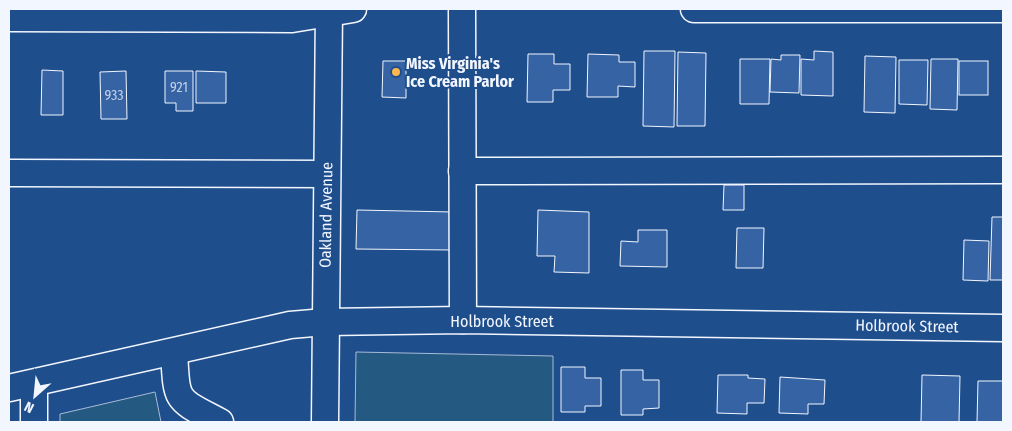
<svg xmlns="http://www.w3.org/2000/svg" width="1012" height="431" viewBox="0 0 1012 431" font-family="'Fira Sans Condensed',sans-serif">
	<rect width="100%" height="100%" fill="#1f4e8c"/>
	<g fill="#245a82" stroke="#a8bbd7">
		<polygon points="356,352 553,356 553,422 355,422"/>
		<polygon points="155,392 161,422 60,422 60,414"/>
	</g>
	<g fill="#3563a3" stroke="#f2f6ff">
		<polygon points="644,51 675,51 674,127 643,126"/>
		<polygon points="814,51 833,52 833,96 801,95 801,59 814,60"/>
		<polygon points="678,52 706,53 705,126 677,126"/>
		<polygon points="528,54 554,54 554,64 570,64 570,90 553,90 553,102 527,102"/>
		<polygon points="588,54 619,55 619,62 635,62 635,87 618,86 618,97 587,97"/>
		<polygon points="781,55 800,55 799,93 770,92 771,59 781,60"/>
		<polygon points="865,56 896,57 895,113 864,112"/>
		<polygon points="740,59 770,59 769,104 740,104"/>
		<polygon points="931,59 958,59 957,110 930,109"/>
		<polygon points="899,60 928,60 927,105 899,104"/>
		<polygon points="383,61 406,61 406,98 382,97"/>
		<rect x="959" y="61" width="29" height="34"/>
		<polygon points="42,70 63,71 63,115 41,115"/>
		<polygon points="126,71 127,119 101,119 100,72"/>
		<polygon points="165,71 193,71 193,111 176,111 176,103 165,103"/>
		<polygon points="196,71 226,72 226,103 196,103"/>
		<polygon points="724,185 744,185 744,210 723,210"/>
		<polygon points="357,210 453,212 452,250 356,249"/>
		<polygon points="538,210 589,212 589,273 554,272 555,256 537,256"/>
		<polygon points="992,217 1003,217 1003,280 990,280"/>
		<polygon points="737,228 764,228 763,268 736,268"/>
		<polygon points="638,230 667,230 667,267 620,266 621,241 638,242"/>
		<polygon points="964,240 989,241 988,281 963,280"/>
		<polygon points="561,367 585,367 585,378 601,378 601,406 585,406 585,412 561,412"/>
		<polygon points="621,370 643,370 643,380 659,380 659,408 643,409 643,415 621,415"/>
		<polygon points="718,375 748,375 748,378 765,379 764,403 747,403 747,414 717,413"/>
		<polygon points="922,375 960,376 959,422 921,422"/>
		<polygon points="780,377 825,380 824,404 808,404 808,414 779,413"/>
		<polygon points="978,381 1003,381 1003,422 977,422"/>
	</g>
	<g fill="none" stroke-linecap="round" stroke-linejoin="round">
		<g stroke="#f2f6ff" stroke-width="29">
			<g id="minor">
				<polyline points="462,9 463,320"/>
				<polyline points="694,9 1003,9"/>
				<polyline points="9,18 292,19 353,9"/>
				<polyline points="462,171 1003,170"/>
				<polyline points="9,173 327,174"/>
				<path d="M174,352c3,52 1,46 46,70"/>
				<polyline points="34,383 34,422"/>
				<polyline points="9,388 290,325 325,322 463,320 1003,328"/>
				<polyline points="325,422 329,9"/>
			</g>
		</g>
		<use href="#minor" stroke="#1f4e8c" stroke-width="26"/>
	</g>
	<circle fill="#ffb74d" stroke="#1f4e8c" stroke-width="2" cx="396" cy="72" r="5"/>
	<g text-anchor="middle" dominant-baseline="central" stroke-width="4" stroke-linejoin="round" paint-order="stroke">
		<g font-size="14" fill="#c3d1e8">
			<text x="179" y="87">921</text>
			<text x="114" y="95">933</text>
		</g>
		<g font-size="16" font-weight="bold" fill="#f2f6ff" stroke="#1f4e8c" text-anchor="start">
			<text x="406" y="63">Miss Virginia's<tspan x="406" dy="18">Ice Cream Parlor</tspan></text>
		</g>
		<g font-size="16" fill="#f2f6ff" stroke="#1f4e8c">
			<text transform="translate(326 215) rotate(-89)">Oakland Avenue</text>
			<text x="502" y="321">Holbrook Street</text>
			<text transform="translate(907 326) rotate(1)">Holbrook Street</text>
		</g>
	</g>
	<rect width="1012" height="431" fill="none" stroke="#f2f6ff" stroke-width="20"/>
	<g transform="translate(35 396) rotate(207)" stroke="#1f4e8c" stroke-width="4" paint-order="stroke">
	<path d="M0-4L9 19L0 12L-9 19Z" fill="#f2f6ff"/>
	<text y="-8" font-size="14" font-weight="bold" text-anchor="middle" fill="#f2f6ff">N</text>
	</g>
</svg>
